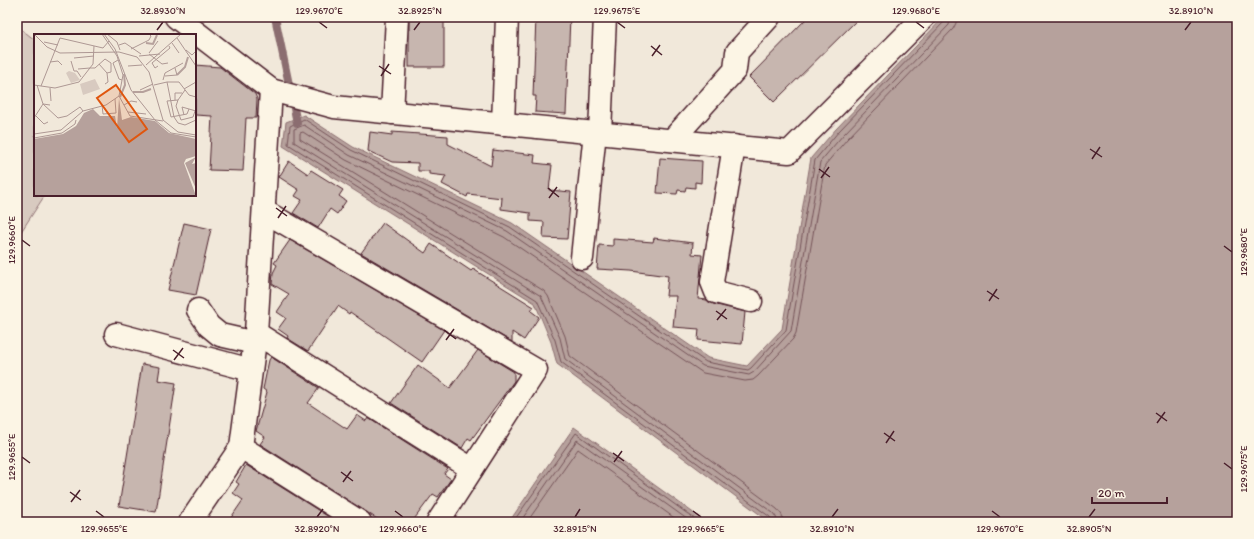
<svg xmlns="http://www.w3.org/2000/svg" width="1254" height="539" viewBox="0 0 1254 539" font-family="Itim,sans-serif">
	<rect width="100%" height="100%" fill="#f1e8da"/>
	<filter id="ink" filterUnits="userSpaceOnUse"><feTurbulence type="fractalNoise" baseFrequency=".025" numOctaves="2"/><feDisplacementMap in="SourceGraphic" scale="8" xChannelSelector="R" yChannelSelector="G"/><feConvolveMatrix kernelMatrix="1 2 1 2 8 2 1 2 1" color-interpolation-filters="sRGB"/></filter>
	<g filter="url(#ink)">
		<polygon fill="#d8cac0" stroke="#917476" points="17,26 35,40 35,195 45,195 17,238"/>
		<g fill="#b6a19c" stroke="#8b6d6f">
			<polygon points="944,17 1237,17 1237,522 770,522 557,364 551,342 535,303 283,146 286,122 304,115 353,147 512,223 708,358 747,366 782,329 811,158 836,129"/>
			<polygon points="574,427 706,522 509,522"/>
		</g>
		<g fill="none" stroke-linecap="round" stroke-linejoin="round">
			<g stroke="#755358" stroke-width="1">
				<polyline points="513,522 576,433 699,522"/>
				<polyline points="520,522 577,440 691,522"/>
				<polyline points="527,522 578,449 680,522"/>
				<polyline points="772,522 770,517 561,362 555,340 537,300 288,144 290,126 304,119 351,150 510,227 706,362 748,370 751,368 786,330 815,160 839,131 945,21 946,17"/>
				<polyline points="777,522 776,517 773,513 565,359 560,338 541,296 294,142 294,129 304,125 349,155 507,231 703,366 749,375 754,372 791,331 820,162 843,135 949,25 951,17"/>
				<polyline points="783,522 782,515 777,509 570,356 565,336 548,296 544,291 300,139 300,133 303,132 346,160 504,237 703,373 745,381 753,380 758,376 793,339 796,333 825,165 847,139 953,29 956,23 957,17"/>
			</g>
			<polyline stroke="#8b6d6f" stroke-width="8" points="275,17 297,123"/>
		</g>
		<g fill="#c7b6af" stroke="#4a1f2b">
			<rect x="409" y="17" width="35" height="50"/>
			<polygon points="536,17 570,17 566,114 535,112 536,96 533,96"/>
			<polygon points="808,17 860,17 774,102 749,77"/>
			<polygon points="195,65 220,67 255,94 257,99 256,118 246,118 243,171 209,170 212,116 195,115"/>
			<polygon points="370,132 392,135 392,132 448,136 448,144 491,166 493,150 535,155 534,163 552,165 549,190 571,192 567,239 543,238 544,222 530,221 530,213 501,209 502,198 468,194 467,197 442,184 446,176 429,174 429,171 418,171 418,163 392,162 368,151"/>
			<polygon points="660,158 702,161 701,183 695,182 695,188 686,187 685,191 678,190 677,194 657,193"/>
			<polygon points="289,161 308,174 311,170 343,190 339,196 346,201 337,214 330,209 318,228 293,213 302,200 295,196 299,190 279,177"/>
			<polygon points="184,223 211,229 196,295 168,290"/>
			<polygon points="383,223 425,253 431,244 471,271 473,269 534,307 531,311 539,317 524,340 512,332 512,342 361,253"/>
			<polygon points="654,238 693,243 692,254 702,255 698,299 707,300 713,304 745,312 742,344 698,340 699,329 673,327 676,296 666,296 668,276 631,271 597,269 599,245 613,246 613,239 653,242"/>
			<polygon points="290,240 444,330 422,362 350,312 349,314 338,306 308,351 287,338 288,336 278,329 286,318 277,312 289,294 272,284 273,273 277,265 274,263"/>
			<polygon points="478,350 514,372 514,381 471,440 468,438 462,448 391,403 418,365 450,388"/>
			<polygon points="271,357 319,388 308,403 347,429 357,415 366,421 368,418 448,469 444,474 451,479 438,497 433,494 412,522 382,522 260,444 265,437 256,431 267,392 263,389 269,360"/>
			<polygon points="142,364 160,367 158,380 176,383 156,512 119,506"/>
			<polygon points="246,465 337,522 228,522 243,500 233,493 239,484 236,482"/>
		</g>
		<g fill="none" stroke-linecap="round" stroke-linejoin="round">
			<g stroke="#4a1f2b" stroke-width="25">
				<g id="minor">
					<polyline points="176,17 271,90 334,107 789,152 924,17"/>
					<polyline points="392,113 397,17"/>
					<polyline points="503,124 507,17"/>
					<polyline points="600,133 605,17"/>
					<polyline points="672,140 735,70 737,52 769,17"/>
					<polyline points="734,146 712,282 716,292 751,301"/>
					<polyline points="264,211 536,370 438,522"/>
					<polyline points="582,258 595,132"/>
					<polyline points="198,310 209,326 220,335 255,343"/>
					<polyline points="256,333 472,469"/>
					<polyline points="116,334 251,370"/>
					<polyline points="241,447 360,522"/>
					<polyline points="190,522 241,447 256,333 271,90"/>
				</g>
			</g>
			<use href="#minor" stroke="#fcf5e5" stroke-width="22"/>
		</g>
	</g>
	<path fill="none" stroke="#4a1f2b" stroke-width="1.5" d="M319,22l8,6M617,22l8,6M916,22l8,6M157,30l6,-8M414,30l6,-8M1185,30l6,-8M651,46l11,9M652,56l8,-11M379,66l12,8M381,76l8,-12M1090,149l12,8M1092,159l8,-12M819,169l11,8M821,178l8,-11M548,188l11,9M549,198l8,-11M276,208l11,8M278,218l8,-12M22,240l8,6M1224,246l8,6M987,291l12,8M989,301l8,-12M716,311l11,8M717,320l9,-11M444,330l12,9M446,340l8,-11M173,350l11,8M174,360l9,-12M1156,413l11,8M1157,423l8,-11M884,433l11,8M886,443l8,-12M613,453l11,8M22,457l8,6M614,462l8,-11M1224,463l8,6M341,472l12,9M343,482l8,-11M70,492l11,8M71,502l9,-12M96,511l8,6M395,511l8,6M693,511l8,6M992,511l8,6M317,517l6,-8M575,517l5,-8M832,517l6,-8M1089,517l6,-8"/>
	<g transform="translate(34 34)">
		<rect width="162" height="162" fill="#f1e8da"/>
		<path d="M35,37l6,2 5,7 -9,3 -5,-10zM61,45l5,10 -17,6 -3,-11z" fill="#d8cac0"/>
		<path d="M85,64l3,22 9,-3 24,4 14,12 27,6v17l-10,3 -2,4 12,33h-162v-57l29,-5 13,-8 8,-13 9,-4 7,7h15l2,12zM162,123l-4,7 4,-1v26l-11,-26z" fill="#b6a19c"/>
		<path fill="none" stroke="#b6a19c" stroke-width="2" d="M112,9l7,1 4,-9M143,41l8,-8 3,-10M99,58h10l8,-3M86,63l5,-12 -1,-11"/>
		<path fill="none" stroke="#ae9894" stroke-width="1" d="M0,0l13,13 13,6 59,-1 18,5 12,15 14,48 15,12 18,3M68,0l15,22 6,19 -4,21 11,20 33,5M70,0l11,15 16,41 24,30 16,13 25,4M73,0l10,8 3,8M143,4l19,28M10,8l14,3M138,9l7,10M85,11l6,-2 16,11M97,15l18,-9 2,-4 -2,-2M152,16l6,5 4,-4M115,19l9,-12M115,20l13,10 6,-1M105,22l21,-2M40,24l20,-2M84,26l-5,3 6,16 3,1M37,27l3,10h3l4,6M16,28l8,-1 4,4M65,30l8,9M112,31l35,-31M94,32l14,-1M124,32l-3,2 -3,-5 18,-15 -1,-2M56,34h5l10,-9 6,4v9l-4,1 1,9 -3,2M44,35l12,-1M131,42l12,-1 -2,-7M129,46l2,-7 18,-10M133,48h12l10,13 7,2M0,51l21,3 24,-6 14,-18 1,-18M120,51l13,-3 7,35 4,6 7,2 11,-5M7,52l19,-48 43,10 6,-7M16,54l1,13M150,55l12,-7M106,56l13,-6M151,56l-7,10 -11,1 4,16 16,-3 2,-5 7,2M141,66v-7h7M144,66l-2,6 5,14 12,-3 2,-6M16,71l-7,-1 15,14 9,-2 13,-9 3,4M68,71l1,9 13,-1 -1,-14M90,71l7,-4 6,1M94,78l18,2M150,81l-2,-8 7,2M2,82l8,8 4,-2M0,84l9,-14 -6,-19M0,100l27,-4 22,-19 23,-6 13,-9M0,104l28,-5 13,-9 1,-4"/>
		<path fill="#e0560e" fill-opacity="0.15" stroke="#e0560e" stroke-width="2" d="M82,51l31,44 -18,13 -32,-44z"/>
		<rect width="162" height="162" fill="none" stroke="#4a1f2b" stroke-width="2"/>
	</g>
	<rect width="1254" height="539" fill="none" stroke="#fcf5e5" stroke-width="44"/>
	<path d="M1092 497v6h75v-6" fill="none" stroke="#4a1f2b" stroke-width="2"/>
	<text x="1098" y="497" font-size="12" fill="#4a1f2b" stroke="#fcf5e5" stroke-width="3" paint-order="stroke">20 m</text>
	<rect x="22" y="22" width="1210" height="495" fill="none" stroke="#4a1f2b" stroke-width="1.5"/>
	<g font-size="10" text-anchor="middle" fill="#4a1f2b">
		<text x="163" y="14">32.8930°N</text>
		<text x="319" y="14">129.9670°E</text>
		<text x="420" y="14">32.8925°N</text>
		<text x="617" y="14">129.9675°E</text>
		<text x="916" y="14">129.9680°E</text>
		<text x="1191" y="14">32.8910°N</text>
		<text transform="translate(11 240) rotate(-90)" y="4">129.9660°E</text>
		<text transform="translate(1243 252) rotate(-90)" y="4">129.9680°E</text>
		<text transform="translate(11 457) rotate(-90)" y="4">129.9655°E</text>
		<text transform="translate(1243 469) rotate(-90)" y="4">129.9675°E</text>
		<text x="104" y="532">129.9655°E</text>
		<text x="317" y="532">32.8920°N</text>
		<text x="403" y="532">129.9660°E</text>
		<text x="575" y="532">32.8915°N</text>
		<text x="701" y="532">129.9665°E</text>
		<text x="832" y="532">32.8910°N</text>
		<text x="1000" y="532">129.9670°E</text>
		<text x="1089" y="532">32.8905°N</text>
	</g>
</svg>
